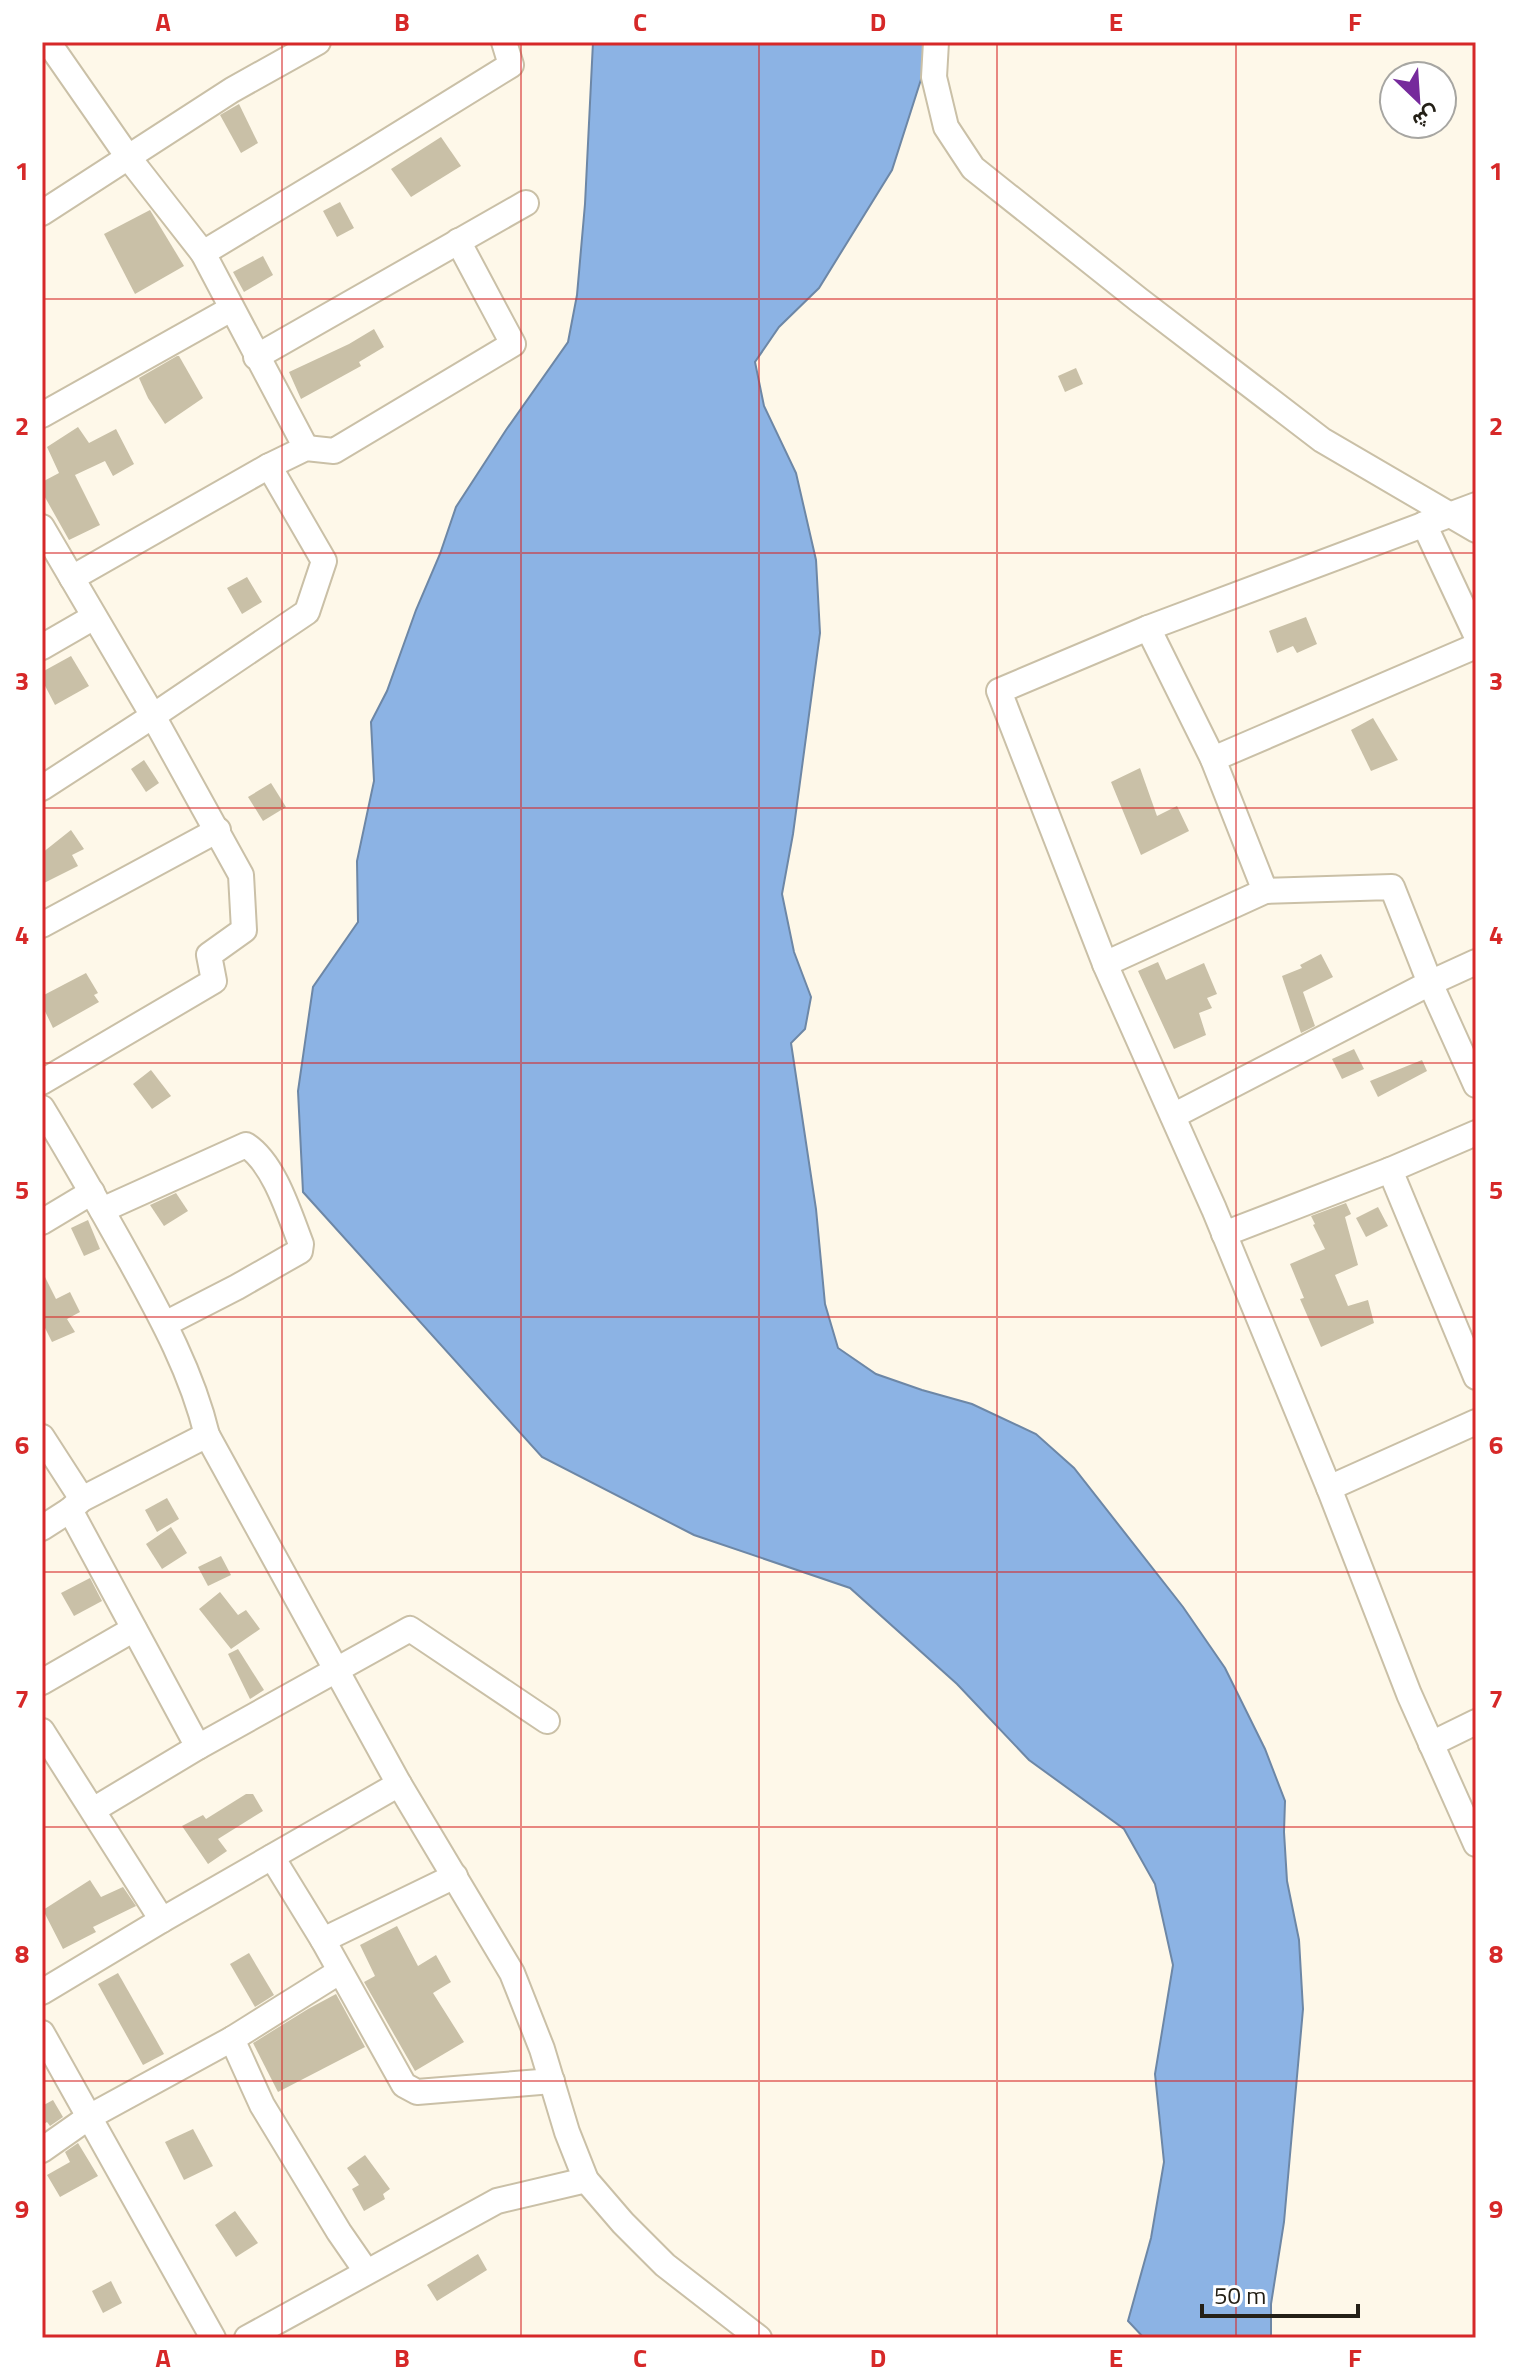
<svg xmlns="http://www.w3.org/2000/svg" width="1518" height="2380" viewBox="0 0 1518 2380" font-family="'Titillium Web',Vazirmatn,sans-serif">
	<rect width="100%" height="100%" fill="#fef8e9"/>
	<polygon fill="#8cb3e4" stroke="#6d87a6" stroke-width="2" points="593,42 933,42 892,170 819,288 779,327 755,362 764,406 796,473 816,560 820,633 793,834 782,894 794,952 811,997 805,1029 791,1043 816,1209 825,1304 838,1348 876,1374 922,1390 972,1404 1036,1434 1074,1468 1183,1607 1225,1668 1265,1749 1285,1801 1284,1832 1287,1881 1299,1940 1303,2009 1284,2222 1271,2304 1271,2338 1144,2338 1128,2321 1151,2238 1164,2162 1155,2074 1173,1965 1155,1884 1124,1829 1029,1760 957,1684 850,1588 694,1535 542,1457 303,1192 298,1091 313,987 358,922 357,861 374,781 371,722 387,691 416,610 440,554 456,507 506,430 568,342 577,295 585,204"/>
	<g fill="#c9c0a7">
		<polygon points="239,104 258,143 241,153 220,115"/>
		<polygon points="441,137 461,166 411,197 391,169"/>
		<polygon points="340,202 354,228 337,237 323,211"/>
		<polygon points="150,210 184,266 135,294 104,234"/>
		<polygon points="263,256 273,275 244,292 233,272"/>
		<polygon points="374,329 384,347 359,362 361,366 301,399 289,372 349,344"/>
		<polygon points="177,356 179,356 203,398 165,424 148,398 139,378"/>
		<polygon points="1076,368 1083,384 1065,392 1058,376"/>
		<polygon points="78,427 89,443 116,429 134,464 113,476 105,461 75,475 100,525 69,540 42,492 42,482 59,473 47,447"/>
		<polygon points="247,577 262,602 242,614 227,588"/>
		<polygon points="1306,617 1317,644 1297,653 1293,646 1277,653 1269,631"/>
		<polygon points="71,656 89,686 55,705 42,680 42,672"/>
		<polygon points="1373,718 1398,760 1371,771 1351,730"/>
		<polygon points="144,760 159,783 146,792 131,769"/>
		<polygon points="1140,768 1157,816 1177,806 1189,831 1141,855 1111,782"/>
		<polygon points="271,783 286,807 263,821 248,797"/>
		<polygon points="71,830 84,849 72,855 78,866 42,884 42,853"/>
		<polygon points="1321,954 1333,977 1303,992 1315,1026 1301,1033 1282,976 1302,968 1300,965"/>
		<polygon points="1158,962 1166,980 1204,963 1217,994 1207,998 1212,1008 1199,1013 1206,1035 1174,1049 1138,971"/>
		<polygon points="86,973 98,993 94,995 99,1002 53,1028 42,1005 42,996"/>
		<polygon points="1354,1049 1364,1069 1342,1079 1332,1059"/>
		<polygon points="1422,1060 1427,1071 1378,1097 1370,1081"/>
		<polygon points="151,1070 171,1096 152,1109 133,1084"/>
		<polygon points="176,1193 188,1211 164,1226 150,1205"/>
		<polygon points="1346,1203 1351,1214 1345,1217 1358,1265 1335,1275 1348,1306 1368,1300 1374,1323 1321,1347 1300,1299 1304,1298 1290,1264 1325,1249 1313,1225 1315,1224 1311,1216"/>
		<polygon points="1378,1207 1388,1226 1366,1237 1356,1218"/>
		<polygon points="88,1220 100,1249 84,1256 71,1228"/>
		<polygon points="42,1271 56,1299 70,1292 80,1312 67,1319 75,1332 52,1342 42,1322"/>
		<polygon points="167,1498 179,1519 157,1532 145,1510"/>
		<polygon points="171,1527 187,1553 162,1569 146,1544"/>
		<polygon points="221,1556 231,1575 208,1586 198,1567"/>
		<polygon points="90,1578 102,1601 74,1616 61,1593"/>
		<polygon points="220,1592 238,1615 246,1610 260,1629 231,1649 199,1609"/>
		<polygon points="238,1649 264,1690 250,1699 228,1654"/>
		<polygon points="246,1794 253,1794 263,1811 218,1839 227,1851 208,1864 182,1826 203,1815 206,1819"/>
		<polygon points="90,1880 101,1897 123,1887 136,1906 93,1927 96,1932 63,1949 43,1910"/>
		<polygon points="397,1926 418,1966 436,1955 451,1982 433,1993 464,2042 415,2071 364,1982 375,1976 360,1945"/>
		<polygon points="249,1953 274,1995 255,2007 230,1964"/>
		<polygon points="118,1973 164,2054 143,2065 98,1984"/>
		<polygon points="336,1994 365,2047 278,2092 253,2043 308,2009"/>
		<polygon points="53,2100 63,2117 50,2126 47,2122 42,2125 42,2106"/>
		<polygon points="193,2129 213,2166 184,2180 165,2142"/>
		<polygon points="78,2143 98,2176 60,2197 47,2175 70,2162 65,2152"/>
		<polygon points="365,2155 390,2189 383,2194 385,2199 364,2211 352,2189 359,2185 347,2168"/>
		<polygon points="235,2211 258,2243 236,2257 215,2225"/>
		<polygon points="478,2254 487,2270 437,2301 427,2285"/>
		<polygon points="111,2281 122,2303 103,2313 92,2291"/>
	</g>
	<g fill="none" stroke-linecap="round" stroke-linejoin="round">
		<g stroke="#cac0a7" stroke-width="28">
			<g id="street">
				<polyline points="48,42 128,157 203,253 306,448"/>
				<polyline points="936,42 934,77 946,127 973,168 1139,300 1322,440 1476,530"/>
				<polyline points="42,213 232,90 318,42"/>
				<polyline points="203,253 359,159 511,65 504,42"/>
				<polyline points="256,357 526,203"/>
				<polyline points="42,415 231,309"/>
				<polyline points="1476,505 1148,628 999,691 1105,964 1214,1209 1329,1488 1409,1694 1476,1844"/>
				<polyline points="1424,524 1476,635"/>
				<polyline points="42,527 153,716 241,875 244,930 209,955 214,981 42,1082"/>
				<polyline points="72,578 269,466 306,448 334,451 513,344 458,241"/>
				<polyline points="1148,628 1213,759 1265,891 1392,887 1430,983 1476,1085"/>
				<polyline points="42,647 94,617"/>
				<polyline points="1213,759 1476,646"/>
				<polyline points="42,788 153,716 307,612 324,561 269,466"/>
				<polyline points="42,925 218,830"/>
				<polyline points="1105,964 1265,891"/>
				<path d="M42,1108c31,51 60,102 89,154 31,56 61,111 76,173l192,349 113,189 30,76 25,83 19,48 37,43 42,42 94,73"/>
				<polyline points="1173,1116 1430,983 1476,962"/>
				<polyline points="1390,1170 1476,1377"/>
				<path d="M102,1210l144,-65c28,18 43,68 55,99l-1,7 -63,36 -72,37"/>
				<polyline points="42,1222 92,1192"/>
				<polyline points="1224,1234 1390,1170 1476,1133"/>
				<polyline points="42,1437 82,1499"/>
				<polyline points="1329,1488 1476,1422"/>
				<polyline points="70,1510 198,1747"/>
				<polyline points="42,1528 70,1510 82,1499 207,1435"/>
				<polyline points="42,1682 134,1629"/>
				<polyline points="42,1731 162,1920"/>
				<polyline points="1431,1744 1476,1722"/>
				<polyline points="93,1810 198,1747 410,1629 547,1721"/>
				<polyline points="272,1857 323,1940 404,2085 417,2092 552,2081"/>
				<polyline points="323,1940 455,1876"/>
				<polyline points="42,1992 162,1920 399,1784"/>
				<polyline points="42,2033 213,2338"/>
				<polyline points="232,2039 262,2105 339,2232 366,2271"/>
				<polyline points="42,2150 89,2117 232,2039 339,1972"/>
				<polyline points="247,2338 497,2201 586,2180"/>
			</g>
		</g>
		<use href="#street" stroke="#fff" stroke-width="24"/>
	</g>
	<path fill="none" stroke="#d62828" stroke-width="2" stroke-opacity="0.55" d="M282,42v2296M521,42v2296M759,42v2296M997,42v2296M1236,42v2296M42,299h1434M42,553h1434M42,808h1434M42,1063h1434M42,1317h1434M42,1572h1434M42,1827h1434M42,2081h1434"/>
	<rect width="1518" height="2380" fill="none" stroke="#ffffff" stroke-width="88"/>
	<g transform="translate(1418 100) rotate(155)"><circle r="38" fill="#ffffff" stroke="#a7a6a2" stroke-width="2"/>
	<path d="M0-6L14 30L0 20L-14 30Z" fill="#762a9c"/>
	<text y="-12" font-size="22" font-weight="bold" text-anchor="middle" fill="#242017">ش</text>
	</g>
	<path d="M1202 2304v12h156v-12" fill="none" stroke="#242017" stroke-width="4"/>
	<text x="1214" y="2304" font-size="24" fill="#242017" stroke="#ffffff" stroke-width="6" paint-order="stroke">50 m</text>
	<rect x="44" y="44" width="1430" height="2292" fill="none" stroke="#d62828" stroke-width="3"/>
	<g font-size="26" text-anchor="middle" font-weight="bold" fill="#d62828">
		<text x="163" y="31">A</text>
		<text x="402" y="31">B</text>
		<text x="640" y="31">C</text>
		<text x="878" y="31">D</text>
		<text x="1116" y="31">E</text>
		<text x="1355" y="31">F</text>
		<text x="22" y="180">1</text>
		<text x="1496" y="180">1</text>
		<text x="22" y="435">2</text>
		<text x="1496" y="435">2</text>
		<text x="22" y="690">3</text>
		<text x="1496" y="690">3</text>
		<text x="22" y="944">4</text>
		<text x="1496" y="944">4</text>
		<text x="22" y="1199">5</text>
		<text x="1496" y="1199">5</text>
		<text x="22" y="1454">6</text>
		<text x="1496" y="1454">6</text>
		<text x="22" y="1708">7</text>
		<text x="1496" y="1708">7</text>
		<text x="22" y="1963">8</text>
		<text x="1496" y="1963">8</text>
		<text x="22" y="2218">9</text>
		<text x="1496" y="2218">9</text>
		<text x="163" y="2367">A</text>
		<text x="402" y="2367">B</text>
		<text x="640" y="2367">C</text>
		<text x="878" y="2367">D</text>
		<text x="1116" y="2367">E</text>
		<text x="1355" y="2367">F</text>
	</g>
</svg>
